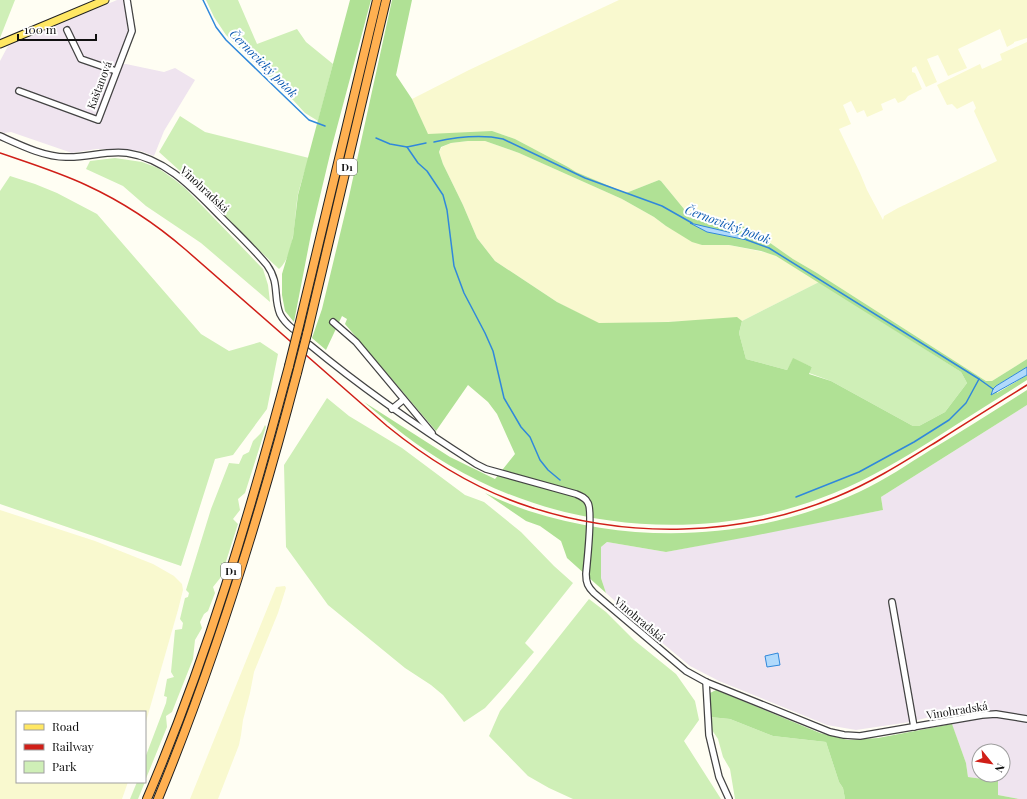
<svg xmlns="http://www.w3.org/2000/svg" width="1027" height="799" viewBox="0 0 1027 799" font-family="'Playfair Display',serif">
	<rect width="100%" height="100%" fill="#fffef3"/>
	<g fill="#efe4ef" fill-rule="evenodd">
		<polygon points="117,0 123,0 124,1 128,31 116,65 126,64 164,72 175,68 195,80 164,131 154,156 141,151 117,149 96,149 72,153 11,132 4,133 0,131 0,61 8,46"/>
		<path d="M1027,405v394h-8l-21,-4v-14l-30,-4 -2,-14 -18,-49 -10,1 -28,7 -54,8 -29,-5 -108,-44 -29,-15 -30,-25 -54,-48 -5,-15v-31l6,-5 59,10 217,-42 -2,-13zM979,751h24v24h-24z"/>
	</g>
	<g fill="#f9f9cf">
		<polygon points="619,0 1027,0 1027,38 1014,42 1014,43 1007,47 1000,29 958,49 967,68 948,76 938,55 927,59 937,82 926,87 916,66 912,68 912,72 915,73 922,89 908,96 905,100 898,103 895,98 881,104 883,110 867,117 864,110 857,113 851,101 843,105 851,124 839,129 860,173 867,190 883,220 884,216 898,208 997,161 974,111 976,108 973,101 957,109 952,104 947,105 937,85 980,64 982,69 1002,60 1000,54 1027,42 1027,359 992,381 986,381 817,273 793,259 750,229 734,223 696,220 684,209 661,181 659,180 626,193 576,172 568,167 515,139 501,134 461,133 428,135 412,99 469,70"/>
		<polygon points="468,141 485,141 519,153 622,199 654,217 666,226 702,245 729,245 768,253 776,256 819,282 742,321 696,321 599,324 557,302 495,261 477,238 463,205 443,164 439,152 442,147 451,143"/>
		<polygon points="0,510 95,541 153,564 174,576 182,584 183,590 178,610 145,725 145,712 17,712 17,782 128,782 122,799 0,799"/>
		<polygon points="285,586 286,588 278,613 254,672 250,693 243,720 241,735 239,745 218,799 190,799 276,587"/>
	</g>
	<g fill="#cfefb7">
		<polygon points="0,0 15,0 0,38"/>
		<polygon points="206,0 238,0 257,44 297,29 306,42 333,64 318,121 305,113 293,100 226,35 214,17"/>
		<path d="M180,116l25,16 104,26c-4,12 -8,24 -11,36 -4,22 -2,60 -19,75l-54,-51 -35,-38 -31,-28z"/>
		<polygon points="115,158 142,162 158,168 175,180 186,189 263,269 268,285 270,302 201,243 146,206 123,186 86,169 90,161"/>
		<polygon points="10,176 35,184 57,193 97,214 201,334 229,351 260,342 278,354 267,409 233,455 215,459 181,566 0,504 0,191"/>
		<polygon points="819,282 961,372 967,383 945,412 919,426 913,426 831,381 809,373 812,367 793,359 787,370 746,359 739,333 742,321"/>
		<polygon points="327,398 349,416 402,448 465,495 484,502 521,532 554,566 573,583 525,643 534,652 505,686 485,708 464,722 443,695 431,685 405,668 328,605 286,547 284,465"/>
		<polygon points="265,425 266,427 245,493 238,499 240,510 233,519 238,524 221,577 213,587 215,593 208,611 204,614 200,622 202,628 195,640 193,659 172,712 166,716 167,727 145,781 145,758 166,703 167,697 164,696 167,679 174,677 171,672 175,630 182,629 183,623 180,619 185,598 188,597 189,593 186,590 211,509 229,463 239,464 243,455 249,452 253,441 261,433"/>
		<polygon points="589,599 606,612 634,640 676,674 695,701 699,720 684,741 721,799 573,799 549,788 528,776 489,736 500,711"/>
		<polygon points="710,717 730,719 773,736 826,742 839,782 843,788 845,799 735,799 730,769 723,757 718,739 712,730"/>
		<polygon points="137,782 145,782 138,799 130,799"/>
	</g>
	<g fill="#b0e195" fill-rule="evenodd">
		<polygon points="350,0 371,0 332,146 311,234 294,322 285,311 282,295 282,274 293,237 298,195"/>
		<path d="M392,0h20l-16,75 16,24 16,35 64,-3 23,8 53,28 8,5 50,21 33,-13 2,1 23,28 12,11 38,3 16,6 43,30 24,14 169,108h6l35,-22v8l-31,19 1,7 30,-18v5c-31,20 -62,39 -93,59 -32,20 -65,40 -100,54 -123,51 -270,40 -385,-28 -31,-18 -58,-40 -85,-63l86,55 45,22 20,-25 -18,-40 -9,-12 -20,-17 -32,46 -91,-107 2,-5 -5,-3 -16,34 -14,-12 10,-29 26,-108zM468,141h17l34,12 103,46 32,18 12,9 26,16 10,3h27l32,6 15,5 185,116 6,11 -22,29 -26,14h-6l-82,-45 -22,-7 3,-7 -19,-9 -6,12 -41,-11 -7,-26 3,-12 -5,-4 -69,5 -69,1 -42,-21 -62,-41 -18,-23 -14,-33 -20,-41 -4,-12 2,-5 10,-4z"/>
		<path d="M1027,390v15l-146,92 2,13 -130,26 -87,16 -59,-10 -6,5v31l5,15 -39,-35 -6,-17 -21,-15 -14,-5 -41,-28c14,7 29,13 44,18 110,35 226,29 330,-19 26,-12 49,-28 73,-43 32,-19 63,-39 95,-59z"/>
		<polygon points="716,690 820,733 848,740 878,738 952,724 966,763 968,777 998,781 998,795 1019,799 845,799 843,788 839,782 826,742 773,736 730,719 710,717 710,693"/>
	</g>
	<g fill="#b1dafc" stroke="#3088db">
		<polygon points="690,223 741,235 747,240 707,232"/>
		<polygon points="1027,367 1027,375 991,395 993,389 996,386"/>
		<polygon points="778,653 780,665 767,667 765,656"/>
	</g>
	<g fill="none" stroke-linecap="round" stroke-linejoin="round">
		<g stroke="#3088db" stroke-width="1.5">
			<polyline points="203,0 216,27 226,40 309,120 325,126"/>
			<polyline points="376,138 390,144 407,147 426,143"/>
			<path d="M434,142c23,-5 46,-8 69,-3l82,39 77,28 30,17"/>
			<polyline points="407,147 418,163 427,171 443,195 447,210 454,266 464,293 485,333 493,351 504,398 521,427 530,437 540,460 548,470 560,480"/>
			<polyline points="747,240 769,248 979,379 993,389"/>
			<polyline points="796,497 859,472 914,442 949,420 966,403 979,379"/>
		</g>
		<g stroke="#434343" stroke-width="8">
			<g id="minor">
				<polyline points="67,30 81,59 116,71"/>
				<polyline points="19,91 98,120 132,31 127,0"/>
				<path d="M0,136c20,9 44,21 66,21 21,1 40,-7 61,-4 41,6 68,38 96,66 15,15 30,29 44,46 13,18 6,32 13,49 3,6 8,11 13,15"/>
				<polyline points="333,322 356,342 432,433"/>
				<path d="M310,345c53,44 108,82 166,119l10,5 90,25c5,2 10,4 12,9 5,8 -1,59 -2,71 0,9 2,13 8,19l92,78 20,11 124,50 14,3 16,1 122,-21 14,-1 31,5"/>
				<polyline points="392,409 403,400"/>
				<polyline points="892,602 914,727"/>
				<polyline points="706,682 709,735 719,777 729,799"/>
			</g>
		</g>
		<g stroke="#212121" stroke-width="9">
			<polyline id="major" points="0,44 105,0"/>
		</g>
		<g stroke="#212121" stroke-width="10">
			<g id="highway">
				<polyline points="299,326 377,0"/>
				<polyline points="307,334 386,0"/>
				<path d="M147,799c60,-140 103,-286 142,-433"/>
				<path d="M158,799c57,-138 101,-281 139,-426"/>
			</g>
		</g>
		<use href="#minor" stroke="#fff" stroke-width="5.5"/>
		<use href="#major" stroke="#ffe763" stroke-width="7"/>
		<use href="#highway" stroke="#ffb051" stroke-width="8"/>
		<path stroke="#d01f18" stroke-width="1.5" d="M0,153c29,10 58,19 86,32 37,17 70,39 100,65l201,176c43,35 90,64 143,81 98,32 210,30 306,-10 37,-15 71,-37 105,-58 28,-18 57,-36 86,-54"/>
		<g stroke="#212121" stroke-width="10" stroke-linecap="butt">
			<g id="highway-bridge">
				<polyline points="289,366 299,326"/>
				<polyline points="297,373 307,334"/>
			</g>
		</g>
		<use href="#highway-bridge" stroke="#ffb051" stroke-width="8"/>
	</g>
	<g text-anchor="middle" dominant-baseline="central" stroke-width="4" stroke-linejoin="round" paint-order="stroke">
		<g fill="#fff" stroke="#585858" stroke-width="1">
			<rect x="337" y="159" width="20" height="16" rx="3"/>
			<rect x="221" y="563" width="20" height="16" rx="3"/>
		</g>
		<g font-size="10" font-weight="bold" fill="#101010">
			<text x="347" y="167">D1</text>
			<text x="231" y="571">D1</text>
		</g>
		<g font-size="11" fill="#101010" stroke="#fff">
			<text transform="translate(99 85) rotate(-69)">Kaštanová</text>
			<text transform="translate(205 189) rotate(43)">Vinohradská</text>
			<text transform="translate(640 619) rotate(40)">Vinohradská</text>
			<text transform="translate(957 710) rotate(-9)">Vinohradská</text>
		</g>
		<g font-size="12" font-style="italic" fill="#0a59b1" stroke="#fff">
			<text transform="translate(264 63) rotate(45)">Černovický potok</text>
			<text transform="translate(728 224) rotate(20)">Černovický potok</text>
		</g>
	</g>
	<rect x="16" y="711" width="130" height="72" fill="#ffffff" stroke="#9f9f9f"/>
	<rect x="24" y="724" width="20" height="6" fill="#ffe763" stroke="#9f9f9f"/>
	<text x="52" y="731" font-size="12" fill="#101010">Road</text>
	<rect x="24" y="744" width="20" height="6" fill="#d01f18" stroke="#9f9f9f"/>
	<text x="52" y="751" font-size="12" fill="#101010">Railway</text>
	<rect x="24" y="761" width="20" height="12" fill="#cfefb7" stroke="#9f9f9f"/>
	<text x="52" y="771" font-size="12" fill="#101010">Park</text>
	<g transform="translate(991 763) rotate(120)"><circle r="19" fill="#ffffff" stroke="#9f9f9f"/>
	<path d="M0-3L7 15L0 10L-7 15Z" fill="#d01f18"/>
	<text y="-6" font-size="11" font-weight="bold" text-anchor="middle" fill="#101010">N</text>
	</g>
	<path d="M18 34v6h78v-6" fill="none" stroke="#101010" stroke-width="2"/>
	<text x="24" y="34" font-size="12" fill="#101010" stroke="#ffffff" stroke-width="3" paint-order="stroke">100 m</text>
</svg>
